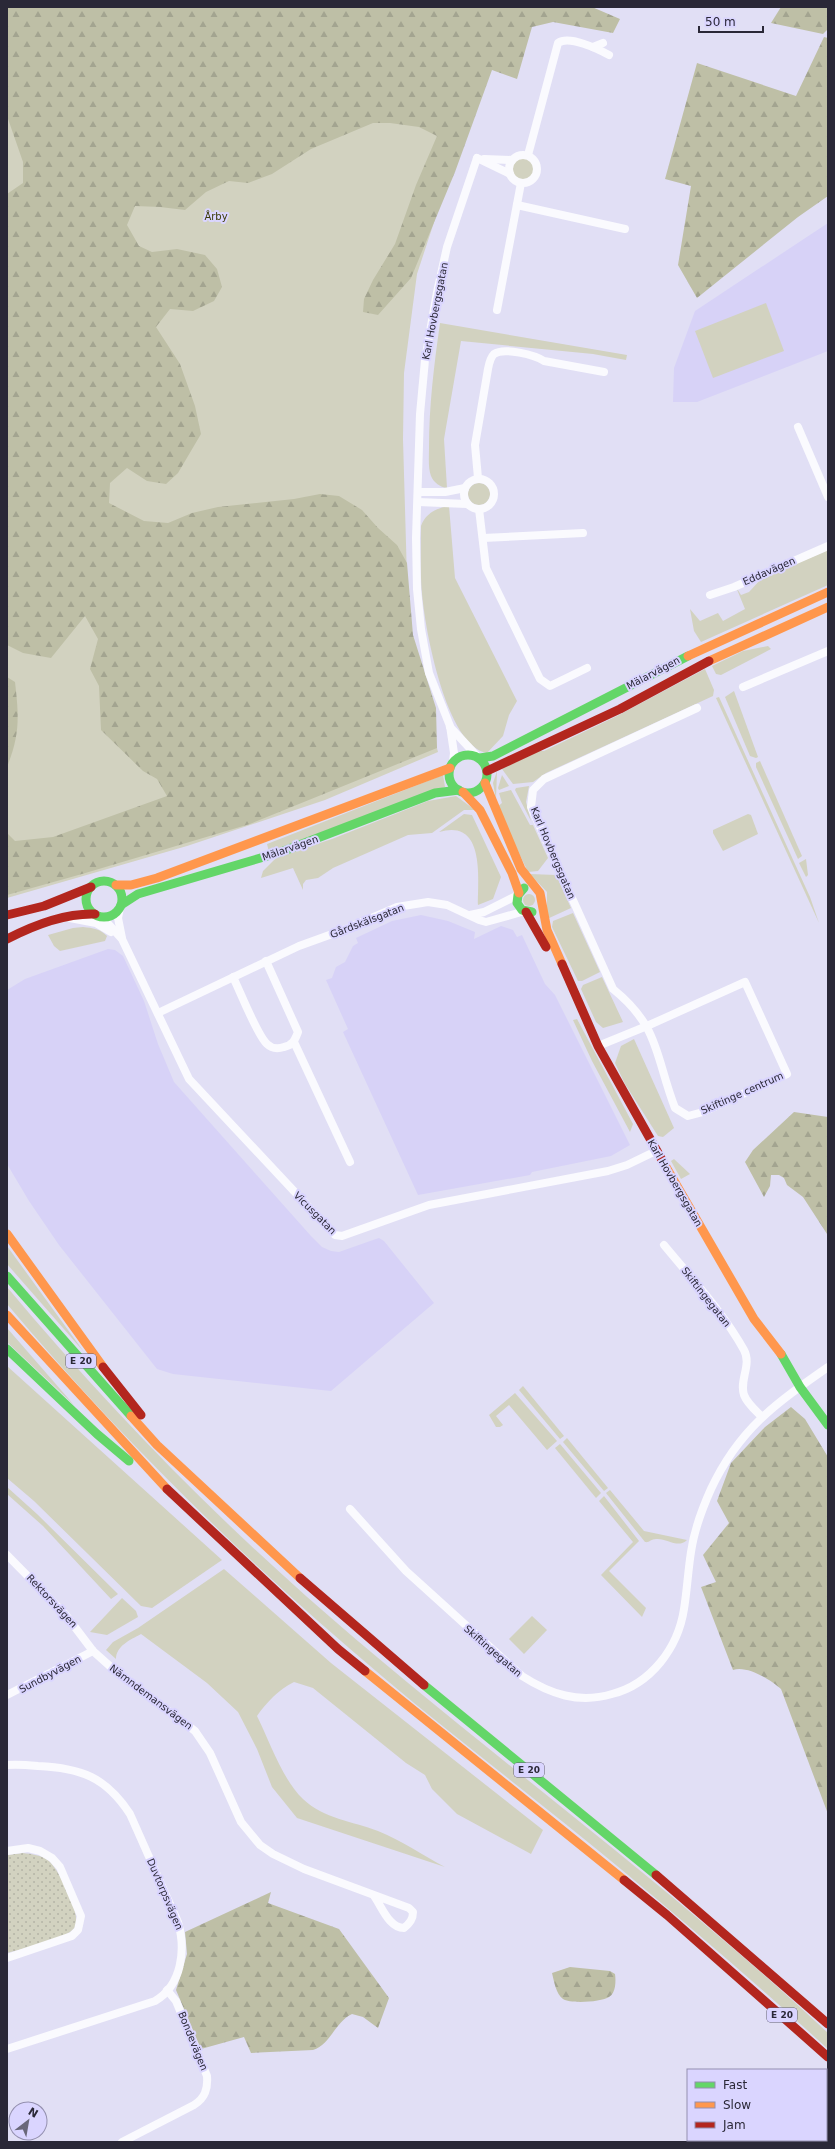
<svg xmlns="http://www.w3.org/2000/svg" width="835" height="2149" viewBox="0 0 835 2149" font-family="'DejaVu Sans',sans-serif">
	<defs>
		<pattern id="forest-firs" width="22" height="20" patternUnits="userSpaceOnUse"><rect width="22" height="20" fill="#bebfa6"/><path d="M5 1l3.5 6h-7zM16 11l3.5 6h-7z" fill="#a3a490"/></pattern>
		<pattern id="park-dots" width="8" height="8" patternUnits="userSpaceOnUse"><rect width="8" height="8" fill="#d2d2c0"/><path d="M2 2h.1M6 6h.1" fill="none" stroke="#b4b4a6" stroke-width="1.8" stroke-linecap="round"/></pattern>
	</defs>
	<rect width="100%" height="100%" fill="#e1dff5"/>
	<g fill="#d7d2f7">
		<polygon points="828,223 828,351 697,402 673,402 674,368 695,311"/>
		<polygon points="421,915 448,921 475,932 474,939 501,926 513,930 517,937 522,935 545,984 555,995 630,1145 611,1156 532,1172 530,1175 418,1195 343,1032 348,1029 326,980 332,978 336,967 345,962 353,946 358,943 356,938 392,921"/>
		<polygon points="108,949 115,950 123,956 144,1001 158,1044 174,1082 311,1236 322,1247 331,1251 339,1252 373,1240 379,1238 384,1241 434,1303 331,1391 173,1374 157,1369 59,1245 29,1201 7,1164 7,990 25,979"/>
	</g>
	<g fill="#d2d2c0">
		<polygon points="7,7 499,25 417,274 404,373 403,439 408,613 419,679 438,752 325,800 187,846 7,898"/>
		<circle cx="523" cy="169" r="11"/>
		<polygon points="766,303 784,351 713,378 695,331"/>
		<path d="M440,323l187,32 -1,5 -33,-6 -132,-13 -17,98 3,49c-7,-1 -13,-5 -16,-12 -3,-8 -2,-19 -2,-28 0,-42 5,-83 11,-125z"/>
		<circle cx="479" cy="494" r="11"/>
		<path d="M449,506l6,72 62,123 -8,14 -6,21 -16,17c-41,-7 -62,-124 -65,-159 -2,-22 -1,-45 -1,-68 4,-12 15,-18 28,-20z"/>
		<polygon points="828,550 828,585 701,642 694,631 690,609 700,621 718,613 723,621 745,609 736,587 741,595 749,592 761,579"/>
		<polygon points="768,646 771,649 721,675 716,674 712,666 743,651"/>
		<polygon points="705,669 714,690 713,696 546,773 533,782 513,784 502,769 538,751 544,751 617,716"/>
		<polygon points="734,691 758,757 756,758 750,756 725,697"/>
		<polygon points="719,697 810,897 819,923 716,698"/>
		<polygon points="760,761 802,856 798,859 756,767 756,763"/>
		<polygon points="497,771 496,799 493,783"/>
		<polygon points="443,775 445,787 269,852 267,844"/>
		<polygon points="502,775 509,786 499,790 498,788"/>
		<polygon points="529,786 526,802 531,821 515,790 516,788"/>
		<polygon points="511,790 530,825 533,825 548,858 538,871 528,872 497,807 502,803 499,793"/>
		<polygon points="456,796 475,810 464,810 432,833 408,835 333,868 318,878 306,880 303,884 303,890 293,868 261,878 263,871 277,857 332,839 428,801"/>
		<path d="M464,814l8,1 29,62 -8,22 -15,6c0,-28 7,-87 -39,-73z"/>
		<polygon points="748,814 751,815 758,834 723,851 713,833 713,830"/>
		<polygon points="806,859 808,875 806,877 799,863"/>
		<polygon points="530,874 556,875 571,908 547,919 547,892"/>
		<circle cx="529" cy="900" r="6"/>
		<polygon points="573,913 600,972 582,981 578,981 552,927 553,921"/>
		<path d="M83,927c10,1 17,2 24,9l-2,5 -45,10 -6,-5 -6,-11 25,-7z"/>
		<polygon points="602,977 623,1022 603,1028 596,1022 581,989 583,985"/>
		<polygon points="577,1019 633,1124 630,1132 592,1061 573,1020"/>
		<polygon points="634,1039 674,1128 663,1137 658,1136 625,1084 615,1063 621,1046"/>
		<polygon points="674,1159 690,1174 681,1179 671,1161"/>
		<polygon points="7,1246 84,1352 7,1264"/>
		<path d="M7,1287c92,110 192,214 299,309 170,150 356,282 522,437v16c-67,-61 -136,-121 -206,-179 -79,-66 -161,-127 -239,-193 -136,-114 -262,-238 -376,-373z"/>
		<polygon points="7,1328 74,1405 7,1342"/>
		<polygon points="7,1366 222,1560 152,1608 141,1606 34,1501 7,1478"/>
		<polygon points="523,1386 564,1436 560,1439 519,1390"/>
		<polygon points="515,1393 557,1441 547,1450 509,1405 496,1416 503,1425 500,1427 496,1427 489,1415"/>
		<polygon points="567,1438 608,1488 604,1491 563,1442"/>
		<polygon points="560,1444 601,1493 596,1498 555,1448"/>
		<polygon points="7,1487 37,1514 118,1594 111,1599 43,1526 7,1494"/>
		<path d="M610,1490l34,41 43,9c-9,9 -20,-2 -31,-1 -5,0 -7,4 -11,3l-39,-49z"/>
		<polygon points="604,1496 639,1541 609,1571 646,1608 642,1617 601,1575 633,1542 599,1501"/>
		<path d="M224,1569l107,94 212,167 -12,24 -74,-40 -25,-25 -7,-14 -19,-12 -93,-75 -19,-6c-15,7 -28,21 -37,34 13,26 25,63 46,83 21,20 49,22 75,32 23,9 46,25 67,36l-148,-49 -25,-31 -15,-38 -19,-37 -31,-29 -66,-49c-11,6 -25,12 -25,25l-10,-9 7,-8 25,-14z"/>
		<polygon points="122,1598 136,1611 138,1617 107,1635 90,1632"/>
		<polygon points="532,1616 547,1630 524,1654 509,1639"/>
	</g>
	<g fill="url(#forest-firs)">
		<polygon points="7,7 592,7 620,19 613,33 553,22 532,27 517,79 492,70 455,172 411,278 378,315 363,312 364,299 373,280 395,244 416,185 437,136 419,127 390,123 373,123 311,149 272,174 248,183 229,181 206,192 185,210 160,207 135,206 127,225 139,246 152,252 177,249 205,255 217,269 222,287 214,301 193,311 170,309 156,327 180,364 195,406 201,434 178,473 166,484 147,481 127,468 110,483 109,503 144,521 168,523 192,513 218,507 294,499 320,494 339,496 362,510 378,528 397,545 407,563 413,635 436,708 437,748 250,824 82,874 7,895 7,833 15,841 53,837 167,796 157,779 143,771 101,730 99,686 90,669 98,639 85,616 51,658 23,653 7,645 7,194 23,183 23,162 7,116"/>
		<polygon points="781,7 828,7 828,29 823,34 771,23"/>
		<polygon points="824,37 828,38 828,196 798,217 697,298 678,265 691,186 665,179 697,63 796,96"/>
		<path d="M7,677l8,5c4,35 5,52 -8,85z"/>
		<polygon points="794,1112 828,1117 827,1234 803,1197 787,1185 784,1178 779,1175 771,1175 770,1186 764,1197 745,1162 753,1150"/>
		<path d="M791,1407l14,12 23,38v357l-47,-125c-10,-9 -34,-24 -48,-19l-32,-83 15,-5 -13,-27 26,-32 -12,-22 14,-38 34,-36z"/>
		<path d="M271,1892l-3,11 71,26 50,69 -11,30 -15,-11 -11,-3c-17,8 -21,30 -39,36l-62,3 -7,-16 -43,12 -25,-59 11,-36 -2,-22z"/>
		<path d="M570,1967l40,4 5,3c1,7 1,19 -6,23 -7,5 -39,7 -46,2 -7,-5 -9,-18 -11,-26z"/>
		<polygon points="718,2140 790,2140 792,2142 714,2142"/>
	</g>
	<path fill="url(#park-dots)" d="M23,1853c9,1 18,2 26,8 10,9 33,53 26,66 -7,12 -54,22 -68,26v-98z"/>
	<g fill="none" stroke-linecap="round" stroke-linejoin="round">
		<g stroke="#fafafe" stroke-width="8">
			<polyline points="593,47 603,43"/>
			<circle cx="523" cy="169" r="14"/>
			<path d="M528,155l30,-112c11,-8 40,6 51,12"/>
			<polyline points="477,158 510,174"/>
			<polyline points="484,159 512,160"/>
			<polyline points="517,205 625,229"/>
			<polyline points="497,310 521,183"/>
			<polyline points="798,427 828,497"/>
			<path d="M478,478l-3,-33 13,-76c1,-5 2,-11 6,-15 10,-7 41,1 50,7l60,11"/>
			<circle cx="479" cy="494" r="15"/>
			<polyline points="419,492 445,492 465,488"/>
			<polyline points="418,502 467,504"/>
			<polyline points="479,509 486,568 540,679 550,686 587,668"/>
			<polyline points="483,538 583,533"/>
			<polyline points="710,595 734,587 828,546"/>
			<polyline points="743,687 828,651"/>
			<polyline points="450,727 477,756"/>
			<polyline points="453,762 454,753 450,726 429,673 421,629 417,589 416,538 420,414 425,360 437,292 447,247 477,158"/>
			<polyline points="120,908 118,918 122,938"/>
			<polyline points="470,915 484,912 518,895"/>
			<polyline points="101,916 122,939 189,1079 335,1235 342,1236 429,1205 608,1171 627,1165 656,1151"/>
			<polyline points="70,918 96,923 111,932"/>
			<path d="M233,977c7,14 24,58 34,67 5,5 11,5 17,3 9,-2 11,-7 14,-15l-32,-71"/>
			<polyline points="158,1013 299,946 346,929 397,907 428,902 447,905 479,920 486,922 525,911"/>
			<polyline points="294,1042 350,1162"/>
			<path d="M598,1046l49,-20 98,-44 42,92 -84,38 -15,4 -13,-8c-20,-52 -15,-81 -62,-119l-82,-182 2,-17 11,-11 153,-71"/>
			<path d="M664,1245c28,34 59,67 80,105 8,15 -5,30 0,45 3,8 11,15 17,21"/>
			<path d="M350,1509l56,62 116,105c28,18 57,28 90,18 39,-10 66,-46 72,-85 3,-18 4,-38 7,-57 3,-21 11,-43 20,-63 28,-60 64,-85 117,-122"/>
			<path d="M7,1555l58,59 28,37 19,17 83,63 15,22 31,69 19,23 13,9 31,15 105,39 4,4c0,7 -3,11 -9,16 -15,0 -22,-21 -30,-32"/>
			<polyline points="7,1695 93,1651"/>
			<path d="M7,1765c10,-1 21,0 31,1 43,2 68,11 92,48l48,108c8,28 4,63 -23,79l-148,48"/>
			<polyline points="7,1851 28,1848 40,1851 52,1858 60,1867 81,1916 78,1930 72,1936 7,1958"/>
			<path d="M122,2142l72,-37c11,-7 14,-16 13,-29l-31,-75 -9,-11"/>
		</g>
		<g stroke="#63d668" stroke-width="9">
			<circle cx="468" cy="774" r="19"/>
			<polyline points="480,758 493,756 688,656"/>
			<circle cx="104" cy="899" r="18"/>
			<polyline points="524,888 518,895 517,903 522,910 532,912"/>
			<polyline points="121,905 138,894 281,852 435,793 459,790"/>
			<polyline points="7,1276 131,1416"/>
			<polyline points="7,1349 97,1434 129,1461"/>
			<polyline points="781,1354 800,1387 828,1425"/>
			<polyline points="424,1685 656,1875"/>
		</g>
		<g stroke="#ff974d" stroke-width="9">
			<polyline points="688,656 828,592"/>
			<polyline points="709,661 828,607"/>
			<polyline points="485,783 521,869 540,893 547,930 562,964"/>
			<polyline points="463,792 480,810 512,873 519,893"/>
			<polyline points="116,885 131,885 157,878 450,768"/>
			<polyline points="662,1160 754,1319 781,1354"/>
			<polyline points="7,1234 103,1367"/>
			<polyline points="7,1315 167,1489"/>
			<polyline points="131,1416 157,1445 300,1578"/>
			<polyline points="365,1671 624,1880"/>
		</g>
		<g stroke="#b3261e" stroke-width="9">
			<polyline points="487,771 620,709 709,661"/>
			<polyline points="526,912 546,947"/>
			<polyline points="7,915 44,906 91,887"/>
			<path d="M7,939c27,-14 57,-26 88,-25"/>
			<polyline points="562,964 598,1046 662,1160"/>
			<polyline points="103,1367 141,1415"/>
			<polyline points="167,1489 338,1649 365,1671"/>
			<polyline points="300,1578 424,1685"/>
			<polyline points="656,1875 828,2024"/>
			<polyline points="624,1880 667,1915 828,2057"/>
		</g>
	</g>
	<g text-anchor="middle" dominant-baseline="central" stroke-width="4" stroke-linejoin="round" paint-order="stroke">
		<g fill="#dad5ff" stroke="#5f5c73" stroke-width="1">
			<rect x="66" y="1354" width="30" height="14" rx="3"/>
			<rect x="514" y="1763" width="30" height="14" rx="3"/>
			<rect x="767" y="2008" width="30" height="14" rx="3"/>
		</g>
		<g font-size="9" font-weight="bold" fill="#2a2837">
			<text x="81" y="1361">E 20</text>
			<text x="529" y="1770">E 20</text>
			<text x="782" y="2015">E 20</text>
		</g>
		<g font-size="10" fill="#3a3a07" stroke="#dad5ff">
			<text x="216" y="216">Årby</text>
		</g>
		<g font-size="10" fill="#2a2837" stroke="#dad5ff">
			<text transform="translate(435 311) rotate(-79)">Karl Hovbergsgatan</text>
			<text transform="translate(769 571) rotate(-24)">Eddavägen</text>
			<text transform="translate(653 673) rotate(-28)">Mälarvägen</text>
			<text transform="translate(290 848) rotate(-19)">Mälarvägen</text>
			<text transform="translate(553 853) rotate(67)">Karl Hovbergsgatan</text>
			<text transform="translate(367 921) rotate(-21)">Gårdskälsgatan</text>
			<text transform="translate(742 1093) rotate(-24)">Skiftinge centrum</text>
			<text transform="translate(675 1183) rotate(60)">Karl Hovbergsgatan</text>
			<text transform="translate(315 1213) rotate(45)">Vicusgatan</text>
			<text transform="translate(706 1297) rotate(52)">Skiftingegatan</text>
			<text transform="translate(52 1601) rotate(47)">Rektorsvägen</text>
			<text transform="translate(493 1651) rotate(41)">Skiftingegatan</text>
			<text transform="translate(50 1674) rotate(-28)">Sundbyvägen</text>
			<text transform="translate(151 1697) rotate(37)">Nämndemansvägen</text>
			<text transform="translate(165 1894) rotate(67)">Duvtorpsvägen</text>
			<text transform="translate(193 2041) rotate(68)">Bondevägen</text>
		</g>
	</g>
	<rect width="835" height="2149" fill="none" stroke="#2a2837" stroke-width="16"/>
	<rect x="687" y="2069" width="140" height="72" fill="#dad5ff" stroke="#9490af"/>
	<rect x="695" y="2082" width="20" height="6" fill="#63d668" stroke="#9490af"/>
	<text x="723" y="2089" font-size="12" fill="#2a2837">Fast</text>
	<rect x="695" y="2102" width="20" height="6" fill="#ff974d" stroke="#9490af"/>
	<text x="723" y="2109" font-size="12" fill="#2a2837">Slow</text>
	<rect x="695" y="2122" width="20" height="6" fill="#b3261e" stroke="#9490af"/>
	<text x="723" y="2129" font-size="12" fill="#2a2837">Jam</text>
	<g transform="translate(28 2121) rotate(31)"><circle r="19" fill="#dad5ff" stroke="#9490af"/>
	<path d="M0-3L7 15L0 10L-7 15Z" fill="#6a687a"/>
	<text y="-6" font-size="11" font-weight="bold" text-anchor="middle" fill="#2a2837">N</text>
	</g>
	<path d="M699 26v6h64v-6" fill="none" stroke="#2a2837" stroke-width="2"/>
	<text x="705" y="26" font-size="12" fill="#2a2837" stroke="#dad5ff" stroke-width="3" paint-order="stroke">50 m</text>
</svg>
